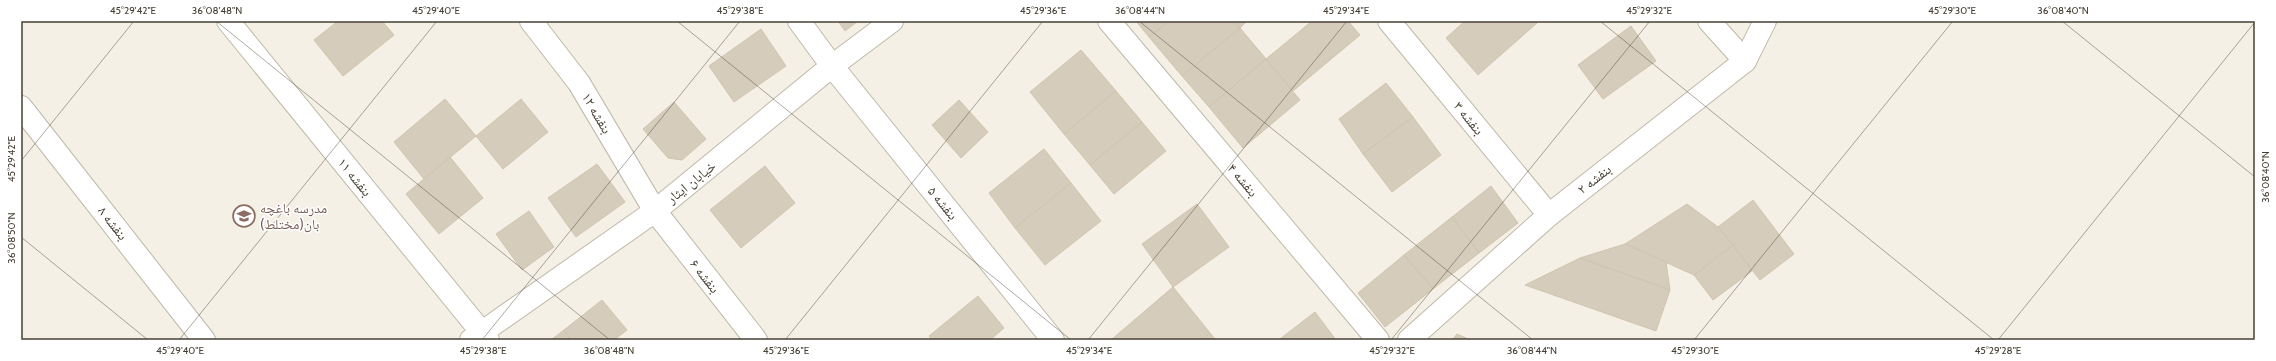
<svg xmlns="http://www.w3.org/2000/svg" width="2276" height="361" viewBox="0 0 2276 361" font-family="Cabin,'Noto Naskh Arabic',sans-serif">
	<rect width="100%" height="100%" fill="#f4f0e6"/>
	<g fill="#d6ccbb" stroke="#d1c4ae">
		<polygon points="338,21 382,21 394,35 343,76 314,40"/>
		<polygon points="838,21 858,21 845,31"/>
		<polygon points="1136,21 1169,21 1149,37"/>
		<polygon points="1169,21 1234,21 1240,28 1182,76 1149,37"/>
		<polygon points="1234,21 1247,21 1240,28"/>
		<polygon points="1312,21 1348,21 1360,35 1293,91 1266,59"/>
		<polygon points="1465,21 1535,21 1537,23 1478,75 1446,38"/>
		<polygon points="1631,26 1656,61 1603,99 1578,65"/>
		<polygon points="1240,28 1266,59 1209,107 1182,76"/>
		<polygon points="761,29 786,66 734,102 709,66"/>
		<polygon points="1081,50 1116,91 1064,134 1030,92"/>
		<polygon points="1266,59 1300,100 1243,148 1209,107"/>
		<polygon points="1386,83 1413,117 1363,154 1339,119"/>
		<polygon points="1116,91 1142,122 1090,165 1064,134"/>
		<polygon points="445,99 476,136 424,179 394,142"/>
		<polygon points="521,99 548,132 503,169 476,136"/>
		<polygon points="959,100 988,132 961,158 932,125"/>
		<polygon points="674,102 706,139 682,160 668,158 643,129"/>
		<polygon points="1413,117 1441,155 1392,192 1363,154"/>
		<polygon points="1142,122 1166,151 1114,194 1090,165"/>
		<polygon points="1044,149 1071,183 1015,228 989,193"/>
		<polygon points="450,157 483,198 439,234 406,194"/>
		<polygon points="597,164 625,202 576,237 548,198"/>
		<polygon points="765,166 795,203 741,248 710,210"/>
		<polygon points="1071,183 1101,221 1045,265 1015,228"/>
		<polygon points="1491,186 1518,223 1479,253 1452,217"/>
		<polygon points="1753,200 1794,254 1760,280 1718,227"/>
		<polygon points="1197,204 1229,247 1173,287 1142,244"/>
		<polygon points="1687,204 1718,227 1733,245 1694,275 1625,244"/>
		<polygon points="529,211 554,247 522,270 496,234"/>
		<polygon points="1452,217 1479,253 1433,289 1404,255"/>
		<polygon points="1625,244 1666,262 1670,290 1580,258"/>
		<polygon points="1733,245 1752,271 1713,300 1694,275"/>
		<polygon points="1404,255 1433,289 1385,327 1358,293"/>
		<polygon points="1580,258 1670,290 1656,331 1525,285"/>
		<polygon points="1173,287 1210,333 1202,340 1111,340"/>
		<polygon points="978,296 1004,328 990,340 932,340 929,336"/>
		<polygon points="602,300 627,330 614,340 571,340 564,330"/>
		<polygon points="1315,312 1336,340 1280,340 1280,339"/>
		<polygon points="564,330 571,340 551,340"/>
		<polygon points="1210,333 1216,340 1202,340"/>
		<polygon points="1457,334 1470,340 1452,340"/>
	</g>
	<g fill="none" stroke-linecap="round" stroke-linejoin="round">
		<g stroke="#c0b8a8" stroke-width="24">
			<g id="street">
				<polyline points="228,21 488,340"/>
				<polyline points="531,21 579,83 655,211 756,340"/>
				<polyline points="799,21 832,66 1053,340"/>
				<polyline points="1109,21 1378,340"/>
				<polyline points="1389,21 1549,215"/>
				<polyline points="1745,61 1765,21"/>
				<polyline points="21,107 204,340"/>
				<polyline points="471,340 655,211 832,66 892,21"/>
				<polyline points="1409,340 1549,215 1745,61 1709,21"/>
			</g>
		</g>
		<use href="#street" stroke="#fff" stroke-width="22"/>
	</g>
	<path fill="none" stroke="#474035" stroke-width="1" stroke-opacity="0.45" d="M216,21l394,319M677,21l394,319M1139,21l394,319M1600,21l394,319M2062,21l193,156M21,161l113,-140M21,237l127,103M179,340l258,-319M482,340l258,-319M785,340l258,-319M1088,340l259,-319M1391,340l259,-319M1694,340l259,-319M1998,340l257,-318"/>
	<defs>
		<g id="school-ring" transform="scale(1.15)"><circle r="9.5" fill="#fff" stroke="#8d6e63" stroke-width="1.5"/><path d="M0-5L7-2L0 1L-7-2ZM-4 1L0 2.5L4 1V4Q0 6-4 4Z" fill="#8d6e63"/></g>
	</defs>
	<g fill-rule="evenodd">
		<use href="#school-ring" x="244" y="216"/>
	</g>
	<g text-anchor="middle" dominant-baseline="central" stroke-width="3" stroke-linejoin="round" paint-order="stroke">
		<g font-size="14" fill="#474035" stroke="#fff">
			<text transform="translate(597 113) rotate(60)">بنفشه ۱۲</text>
			<text transform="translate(1469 118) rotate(51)">بنفشه ۳</text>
			<text transform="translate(355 177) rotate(51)">بنفشه ۱۱</text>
			<text transform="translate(1594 179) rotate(-38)">بنفشه ۲</text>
			<text transform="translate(1243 180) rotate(50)">بنفشه ۴</text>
			<text transform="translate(691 182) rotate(-39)">خیابان ایثار</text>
			<text transform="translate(943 203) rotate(51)">بنفشه ۵</text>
			<text transform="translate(113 223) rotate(52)">بنفشه ۸</text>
			<text transform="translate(705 276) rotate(52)">بنفشه ۶</text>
		</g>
		<g font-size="14" fill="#785e54" stroke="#fff" text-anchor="start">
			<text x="260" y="208">مدرسه باغچه<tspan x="260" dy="16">بان(مختلط)</tspan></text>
		</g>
	</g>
	<rect width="2276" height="361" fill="none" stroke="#ffffff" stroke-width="44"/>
	<rect x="22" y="22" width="2232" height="317" fill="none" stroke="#474035" stroke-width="1.5"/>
	<g font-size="10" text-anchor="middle" fill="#474035">
		<text x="133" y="14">45°29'42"E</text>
		<text x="217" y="14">36°08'48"N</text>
		<text x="436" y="14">45°29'40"E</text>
		<text x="740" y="14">45°29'38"E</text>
		<text x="1043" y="14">45°29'36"E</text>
		<text x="1140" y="14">36°08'44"N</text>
		<text x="1346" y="14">45°29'34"E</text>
		<text x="1649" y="14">45°29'32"E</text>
		<text x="1952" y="14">45°29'30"E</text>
		<text x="2063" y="14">36°08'40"N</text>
		<text transform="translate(11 159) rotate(-90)" y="4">45°29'42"E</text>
		<text transform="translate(2265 177) rotate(-90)" y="4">36°08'40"N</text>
		<text transform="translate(11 238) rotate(-90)" y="4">36°08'50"N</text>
		<text x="180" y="354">45°29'40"E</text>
		<text x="483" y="354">45°29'38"E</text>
		<text x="609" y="354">36°08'48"N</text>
		<text x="786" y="354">45°29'36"E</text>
		<text x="1089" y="354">45°29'34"E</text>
		<text x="1392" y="354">45°29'32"E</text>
		<text x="1532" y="354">36°08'44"N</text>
		<text x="1695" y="354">45°29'30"E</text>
		<text x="1998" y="354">45°29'28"E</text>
	</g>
</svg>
